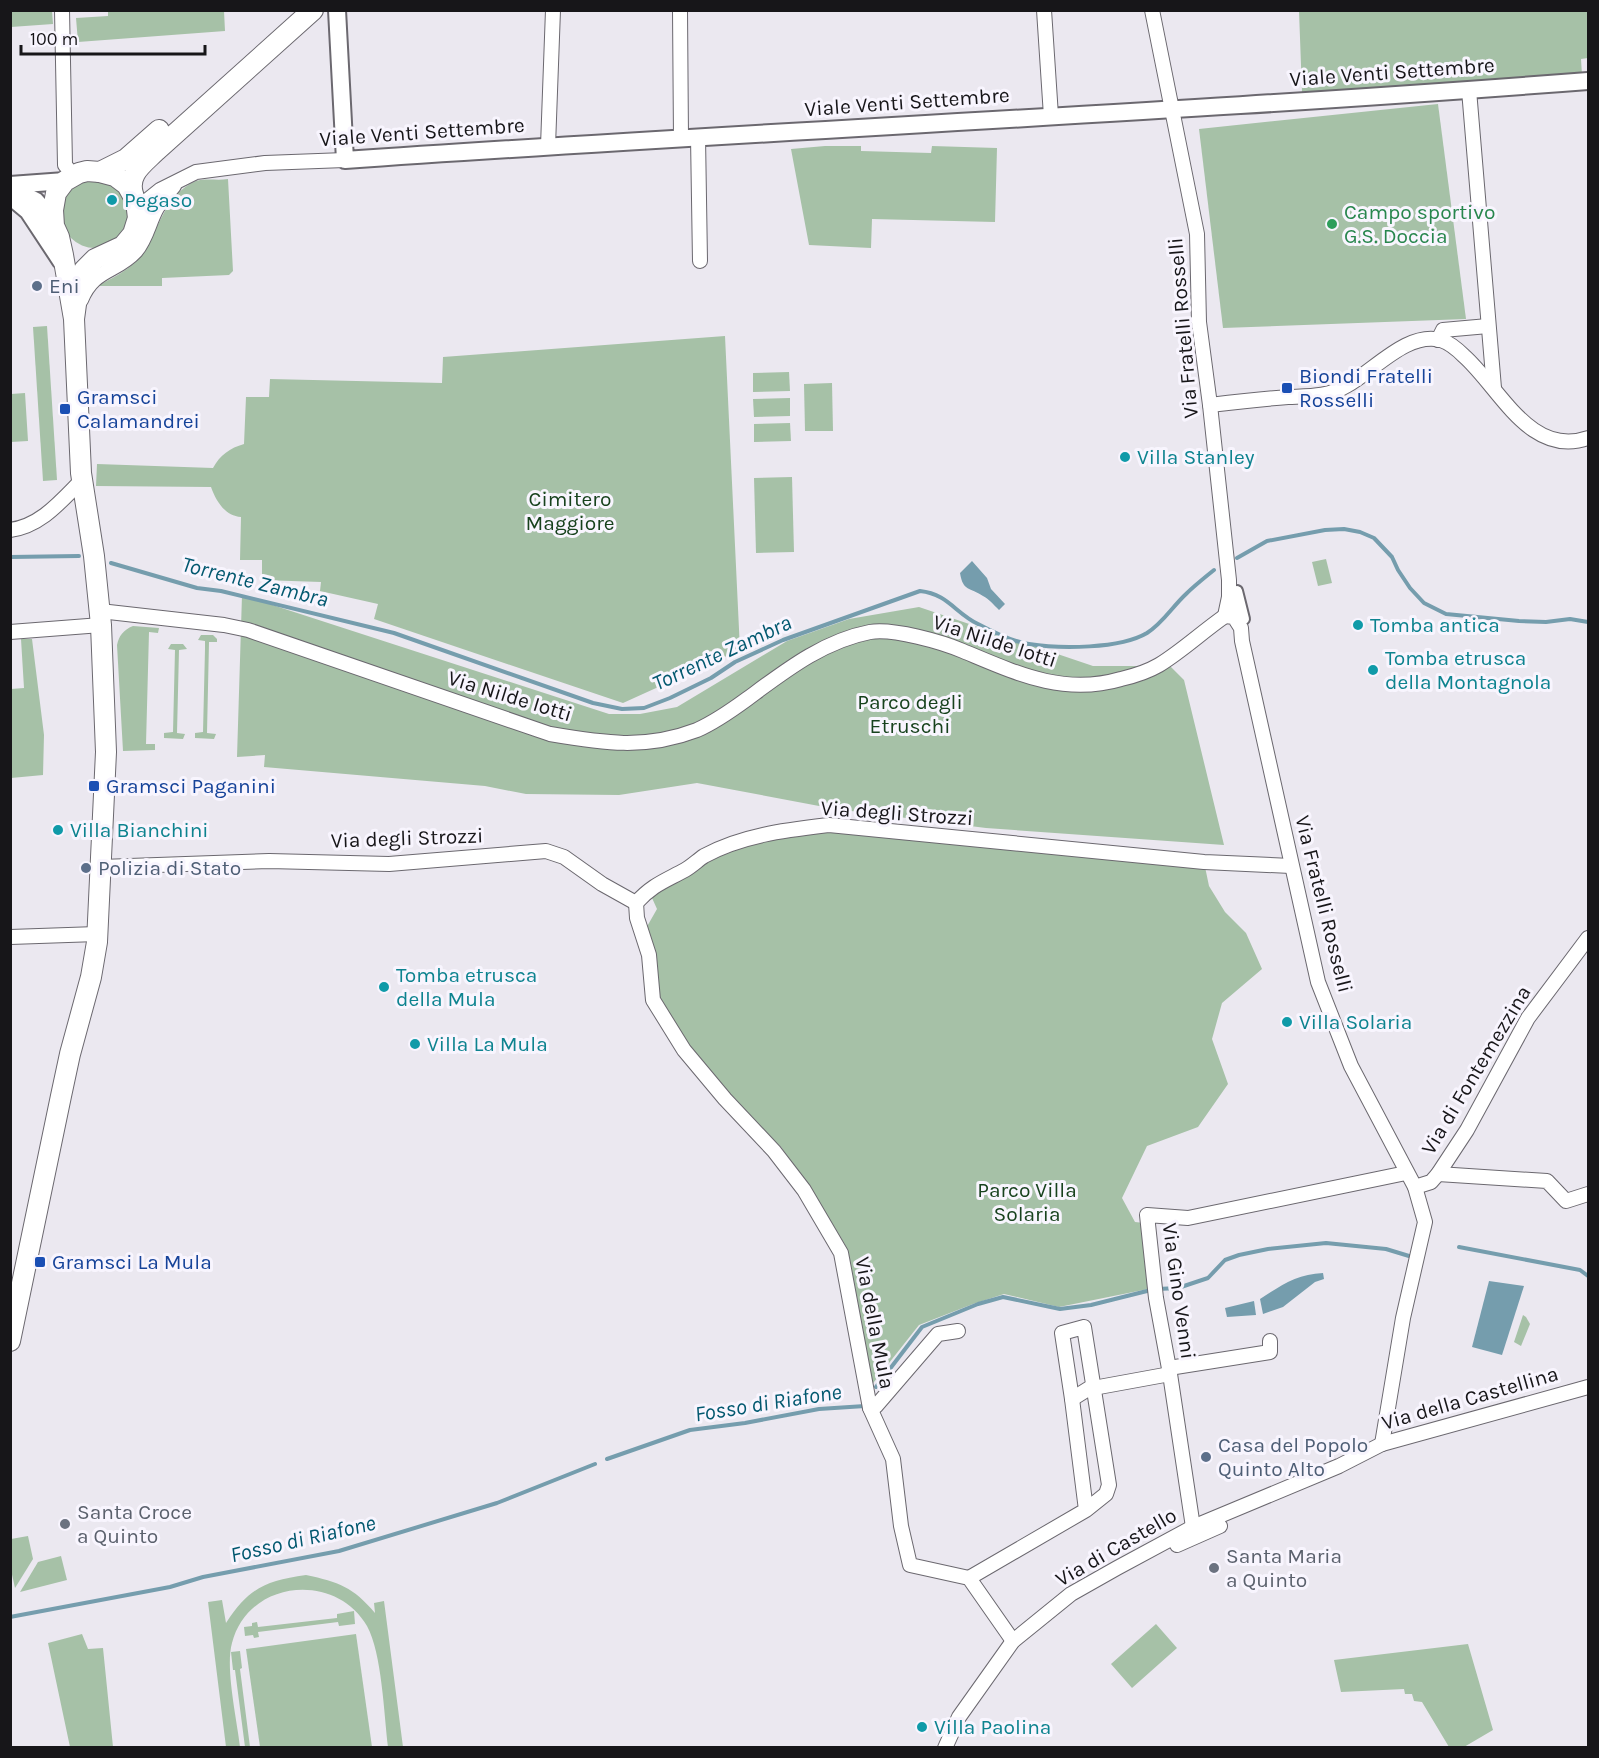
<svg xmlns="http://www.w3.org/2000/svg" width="1599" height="1758" viewBox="0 0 1599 1758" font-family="Karla,sans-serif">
	<rect width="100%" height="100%" fill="#ebe8f0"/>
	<g fill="#a6c1a7">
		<polygon points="11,10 52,11 53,24 11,27"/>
		<polygon points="108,11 224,11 225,31 78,42 76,18 108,16"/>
		<polygon points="1299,11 1588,11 1588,58 1581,59 1582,75 1302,92"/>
		<polygon points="1438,104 1466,319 1223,328 1199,129"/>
		<polygon points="825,146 861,146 861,151 931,153 932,146 997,148 995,222 872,219 871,248 809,245 791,149"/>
		<path d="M228,179l5,92 -4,4 -67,3v8h-64c12,-7 29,-15 38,-25 23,-25 26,-66 60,-80 10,-3 22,0 32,-2z"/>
		<circle cx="95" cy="214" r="34"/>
		<polygon points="47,326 57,480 43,481 33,327"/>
		<path d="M725,336l15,314 -117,53 -249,-84 4,-15 -58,-13 1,-9 -59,-2v-20h-22l1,-43c-16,-1 -25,-16 -30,-30l-115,-1 1,-22 116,4c7,-13 17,-20 31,-24l2,-47h23l1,-18 172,4 1,-26z"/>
		<polygon points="789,372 790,391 753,392 753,373"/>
		<polygon points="832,383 833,431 805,431 804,384"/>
		<polygon points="25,393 28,441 11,442 11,394"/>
		<polygon points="790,398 790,416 754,417 753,399"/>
		<polygon points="790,423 791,441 754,442 754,424"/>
		<polygon points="792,477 794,552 756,553 754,478"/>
		<polygon points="1326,559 1332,583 1318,586 1312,562"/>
		<polygon points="242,595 609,714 640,714 677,707 787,641 849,619 919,607 1093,666 1170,666 1184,680 1224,845 986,828 835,809 697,783 619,795 526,794 485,786 264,767 265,755 237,757"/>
		<path d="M133,626l26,2 -1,5 -9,-1 -3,112h9v6l-32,1 -6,-106c2,-9 6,-15 16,-19z"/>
		<polygon points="201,635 213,635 217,639 217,642 209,642 207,733 216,734 214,739 195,738 195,733 203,732 205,649 205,641 198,640"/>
		<polygon points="21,639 32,639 44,735 43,775 11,778 11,689 24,688"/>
		<polygon points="171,644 183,644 187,649 179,650 177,733 185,734 183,739 164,738 164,733 173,732 175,650 168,649"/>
		<polygon points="829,825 1204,862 1209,886 1225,912 1246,933 1262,969 1222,1003 1212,1039 1228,1084 1198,1127 1147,1146 1122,1198 1135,1222 1144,1223 1153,1288 1059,1307 1004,1294 973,1304 919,1325 870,1387 866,1377 859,1308 847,1248 809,1186 781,1147 730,1099 686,1047 657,995 645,930 657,909 648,889 705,856"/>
		<polygon points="1523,1315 1526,1317 1530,1324 1521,1346 1514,1342"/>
		<polygon points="28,1536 33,1559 15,1588 11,1570 11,1539"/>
		<polygon points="61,1556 67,1580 20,1592 38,1562"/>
		<path d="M306,1575c33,7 47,12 69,38l-1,-10 10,-2 19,146h-15c-4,-32 -6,-94 -21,-121 -32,-55 -119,-46 -135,17 -7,25 5,77 8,104h-14l-18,-145 14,-2 4,23c23,-35 39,-42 80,-48z"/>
		<polygon points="354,1611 355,1624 339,1626 338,1622 258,1632 259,1637 254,1638 253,1635 245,1636 244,1627 252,1626 252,1623 257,1622 258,1627 337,1618 337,1614"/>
		<polygon points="1156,1624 1177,1648 1132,1688 1111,1664"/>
		<polygon points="82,1634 88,1649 103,1648 113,1747 70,1747 48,1643"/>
		<polygon points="356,1634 372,1747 260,1747 246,1649"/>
		<polygon points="1468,1644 1493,1730 1464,1747 1449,1747 1422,1702 1414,1701 1412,1694 1405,1694 1404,1689 1341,1692 1334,1660"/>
		<polygon points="240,1651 242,1668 240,1669 250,1747 245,1747 235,1670 233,1670 231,1652"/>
	</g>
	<g fill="#759dad">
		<path d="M972,561l15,17 4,11 14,15 -6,6c-5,-5 -10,-11 -16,-14 -13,-9 -20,-4 -23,-23z"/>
		<path d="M1323,1273l1,6 -9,3 -32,25 -20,7 -3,-15c22,-14 37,-25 63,-26z"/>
		<polygon points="1489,1281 1524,1286 1502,1355 1472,1347"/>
		<polygon points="1254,1301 1256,1315 1227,1317 1225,1308"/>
	</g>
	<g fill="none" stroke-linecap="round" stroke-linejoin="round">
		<g stroke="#759dad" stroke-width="4">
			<polyline points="10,557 79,556"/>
			<polyline points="1237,558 1267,541 1325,530 1344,529 1360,532 1374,538 1392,557 1398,570 1410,588 1424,603 1446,614 1519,621 1546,622 1570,619 1588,622"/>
			<path d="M111,563l86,25 24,3 173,42 199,70 29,6 22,-1 26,-10 41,-20 24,-16 48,-22 137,-49c28,3 35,22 58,33 15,8 35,18 51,20 31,5 91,5 118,-11 16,-10 25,-26 39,-39 8,-8 18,-16 28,-24"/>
			<polyline points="1459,1247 1580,1270 1588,1276"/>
			<polyline points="1158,1289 1178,1288 1208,1278 1225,1260 1239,1255 1268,1249 1326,1243 1386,1249 1409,1256"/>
			<polyline points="876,1387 922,1327 978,1304 1003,1297 1060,1309 1091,1305 1151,1290"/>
			<polyline points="607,1459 690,1430 745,1423 819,1409 865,1406"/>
			<polyline points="10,1617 170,1587 203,1577 339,1551 497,1503 595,1464"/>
		</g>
		<g stroke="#6b686f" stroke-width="14">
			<polygon id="pedestrian" points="1237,591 1244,619 1232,609"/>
		</g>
		<g stroke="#6b686f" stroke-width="16">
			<g id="minor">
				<polyline points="62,10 65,165 73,175"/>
				<polyline points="680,10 681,139"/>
				<polyline points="1044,10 1051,116"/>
				<polyline points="1152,10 1197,234 1199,322 1210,405 1229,580 1229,597 1225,616"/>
				<polyline points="1469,90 1494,388"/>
				<polyline points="698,137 700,261"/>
				<polyline points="548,146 553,10"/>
				<polyline points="138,217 145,202 160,190 196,172 265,163 345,160"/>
				<path d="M81,300c13,-32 35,-27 55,-49 11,-13 13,-29 21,-43 5,-8 11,-15 17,-22"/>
				<polyline points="1438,340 1443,330 1488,326"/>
				<path d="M1210,405c26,-3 52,-6 78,-8 20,-1 40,0 58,-11 28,-15 61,-55 95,-46 9,3 17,10 23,16 36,32 66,102 124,82"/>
				<path d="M10,530c31,-4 51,-29 72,-50"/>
				<path d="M100,611l124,14 24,5 302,104c53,9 95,16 147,-4 18,-8 35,-20 50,-31 38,-28 76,-58 123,-67 23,-4 72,10 93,19 53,22 100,45 158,28 13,-3 26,-7 38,-14 23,-14 43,-33 66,-49"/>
				<polyline points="1225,616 1234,617 1241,628 1242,641 1318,982 1351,1066 1415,1187 1425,1222 1403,1318 1382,1444"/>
				<polyline points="10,632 101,625"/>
				<polyline points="101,867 269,861 389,864 546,851 564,857 602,884 636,903"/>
				<polyline points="636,903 637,918 649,955 653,1000 684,1050 725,1099 774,1151 804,1190 841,1253 870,1408 893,1459 901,1526 910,1565 969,1578 1013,1641"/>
				<path d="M636,903c16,-18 29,-22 49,-33 7,-4 13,-10 19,-14 38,-21 83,-26 125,-31l375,37 87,4"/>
				<polyline points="10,937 97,934"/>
				<polyline points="1438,1174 1547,1181 1566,1201 1588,1194"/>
				<polyline points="1415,1187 1431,1182 1438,1174 1467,1130 1528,1018 1588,938"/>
				<polyline points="1169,1368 1270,1352 1270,1341"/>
				<polyline points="1072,1399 1088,1389 1170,1374"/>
				<polyline points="870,1408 876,1406 938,1334 958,1331"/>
				<polyline points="1193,1527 1170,1374 1156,1298 1147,1215 1188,1218 1406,1173"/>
				<polyline points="1177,1545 1220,1526"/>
				<polyline points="969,1578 1086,1510 1106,1494 1109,1485 1084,1327 1062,1333 1072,1399 1086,1510"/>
				<polyline points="945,1748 959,1717 1013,1641 1071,1594 1117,1568 1193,1527 1339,1466 1382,1444 1588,1387"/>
			</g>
		</g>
		<g stroke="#6b686f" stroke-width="20">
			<g id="tertiary">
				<path d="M337,10l8,150c414,-29 829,-47 1243,-79"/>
				<polyline points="10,185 65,181"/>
				<polyline points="10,188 36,201 53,220"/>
				<polyline points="10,196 28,211 61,261"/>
			</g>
		</g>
		<g stroke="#6b686f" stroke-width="22">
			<g id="secondary">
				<polyline points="100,172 126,159 159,130"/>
				<path d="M133,194c-6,-20 10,-30 23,-43l157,-141"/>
				<polyline points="10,1341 61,1096 70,1054 91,977 97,942 106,752 101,625 94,556 81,473 74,319 63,255 59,237 54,226 53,210 56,193 65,181 79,173 87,171 100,172 115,176 127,185 136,201 138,218 133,234 123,246 95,259 84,270 79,282 74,319"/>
			</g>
		</g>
		<use href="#pedestrian" stroke="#fff" stroke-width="10"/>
		<use href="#minor" stroke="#fff" stroke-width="14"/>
		<use href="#tertiary" stroke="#fff" stroke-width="16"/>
		<use href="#secondary" stroke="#fff" stroke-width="20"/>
	</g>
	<g fill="#0f9aa8" stroke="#f8f5fe" stroke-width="2">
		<circle cx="112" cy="200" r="6"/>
		<circle cx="1125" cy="457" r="6"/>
		<circle cx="1358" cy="625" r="6"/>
		<circle cx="1373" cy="670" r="6"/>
		<circle cx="58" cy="830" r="6"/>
		<circle cx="384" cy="987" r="6"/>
		<circle cx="1287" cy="1022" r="6"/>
		<circle cx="415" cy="1044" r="6"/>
		<circle cx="922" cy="1727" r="6"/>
	</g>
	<circle fill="#2e9e5b" stroke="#f8f5fe" stroke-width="2" cx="1332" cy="224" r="6"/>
	<g fill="#5c6f8a" stroke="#f8f5fe" stroke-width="2">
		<circle cx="37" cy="286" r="6"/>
		<circle cx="86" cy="868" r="6"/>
		<circle cx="1206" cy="1457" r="6"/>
	</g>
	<g fill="#1a4fb4" stroke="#f8f5fe" stroke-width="2">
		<rect x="1281" y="382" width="12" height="12" rx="3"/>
		<rect x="59" y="403" width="12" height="12" rx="3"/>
		<rect x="88" y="780" width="12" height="12" rx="3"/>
		<rect x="34" y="1256" width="12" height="12" rx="3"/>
	</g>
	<g fill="#6b7280" stroke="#f8f5fe" stroke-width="2">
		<circle cx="65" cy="1524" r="6"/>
		<circle cx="1214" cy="1568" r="6"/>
	</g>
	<g text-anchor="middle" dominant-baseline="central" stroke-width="6" stroke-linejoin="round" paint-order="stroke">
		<g font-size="21" fill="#171619" stroke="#f8f5fe">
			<text transform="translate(1392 72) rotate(-4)">Viale Venti Settembre</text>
			<text transform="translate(907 102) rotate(-4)">Viale Venti Settembre</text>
			<text transform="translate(422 132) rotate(-4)">Viale Venti Settembre</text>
			<text transform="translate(1183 328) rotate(-95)">Via Fratelli Rosselli</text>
			<text transform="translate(995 641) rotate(18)">Via Nilde Iotti</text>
			<text transform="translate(510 696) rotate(17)">Via Nilde Iotti</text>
			<text transform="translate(897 813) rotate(4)">Via degli Strozzi</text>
			<text transform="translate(407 838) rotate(-2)">Via degli Strozzi</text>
			<text transform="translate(1324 904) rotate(76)">Via Fratelli Rosselli</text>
			<text transform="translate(1476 1070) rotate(-59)">Via di Fontemezzina</text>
			<text transform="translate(1179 1291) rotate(82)">Via Gino Venni</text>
			<text transform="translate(875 1323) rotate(79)">Via della Mula</text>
			<text transform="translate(1470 1398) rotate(-16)">Via della Castellina</text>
			<text transform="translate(1116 1547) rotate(-30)">Via di Castello</text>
		</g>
		<g font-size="21" fill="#0d838f" stroke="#f8f5fe" text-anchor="start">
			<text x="124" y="200">Pegaso</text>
			<text x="1137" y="457">Villa Stanley</text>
			<text x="1370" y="625">Tomba antica</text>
			<text x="1385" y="658">Tomba etrusca<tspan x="1385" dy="24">della Montagnola</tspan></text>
			<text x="70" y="830">Villa Bianchini</text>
			<text x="396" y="975">Tomba etrusca<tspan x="396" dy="24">della Mula</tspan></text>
			<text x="1299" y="1022">Villa Solaria</text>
			<text x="427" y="1044">Villa La Mula</text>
			<text x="934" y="1727">Villa Paolina</text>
		</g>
		<g font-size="21" fill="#27864d" stroke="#f8f5fe" text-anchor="start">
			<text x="1344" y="212">Campo sportivo<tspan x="1344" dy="24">G.S. Doccia</tspan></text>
		</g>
		<g font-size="21" fill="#4e5e75" stroke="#f8f5fe" text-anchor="start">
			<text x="49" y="286">Eni</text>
			<text x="98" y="868">Polizia di Stato</text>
			<text x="1218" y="1445">Casa del Popolo<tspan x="1218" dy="24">Quinto Alto</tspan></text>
		</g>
		<g font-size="21" fill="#164399" stroke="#f8f5fe" text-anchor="start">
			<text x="1299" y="376">Biondi Fratelli<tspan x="1299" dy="24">Rosselli</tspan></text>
			<text x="77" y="397">Gramsci<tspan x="77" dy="24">Calamandrei</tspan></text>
			<text x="106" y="786">Gramsci Paganini</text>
			<text x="52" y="1262">Gramsci La Mula</text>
		</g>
		<g font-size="21" fill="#17421d" stroke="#f8f5fe">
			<text x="570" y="499">Cimitero<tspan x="570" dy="24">Maggiore</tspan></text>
			<text x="910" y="702">Parco degli<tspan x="910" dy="24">Etruschi</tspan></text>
			<text x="1027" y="1190">Parco Villa<tspan x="1027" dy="24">Solaria</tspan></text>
		</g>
		<g font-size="21" fill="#5b616d" stroke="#f8f5fe" text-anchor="start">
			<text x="77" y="1512">Santa Croce<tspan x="77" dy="24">a Quinto</tspan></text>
			<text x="1226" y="1556">Santa Maria<tspan x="1226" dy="24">a Quinto</tspan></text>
		</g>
		<g font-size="22" font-style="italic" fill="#02586f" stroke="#f8f5fe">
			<text transform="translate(255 582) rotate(14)">Torrente Zambra</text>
			<text transform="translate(722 653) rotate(-25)">Torrente Zambra</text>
			<text transform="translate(768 1403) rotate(-9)">Fosso di Riafone</text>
			<text transform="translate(303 1539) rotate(-13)">Fosso di Riafone</text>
		</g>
	</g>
	<rect width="1599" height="1758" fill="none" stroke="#171619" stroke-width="24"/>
	<path d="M21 45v9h184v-9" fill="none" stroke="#171619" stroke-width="3"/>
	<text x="30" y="45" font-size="18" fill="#171619" stroke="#f8f5fe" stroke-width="4.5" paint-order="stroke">100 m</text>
</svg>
